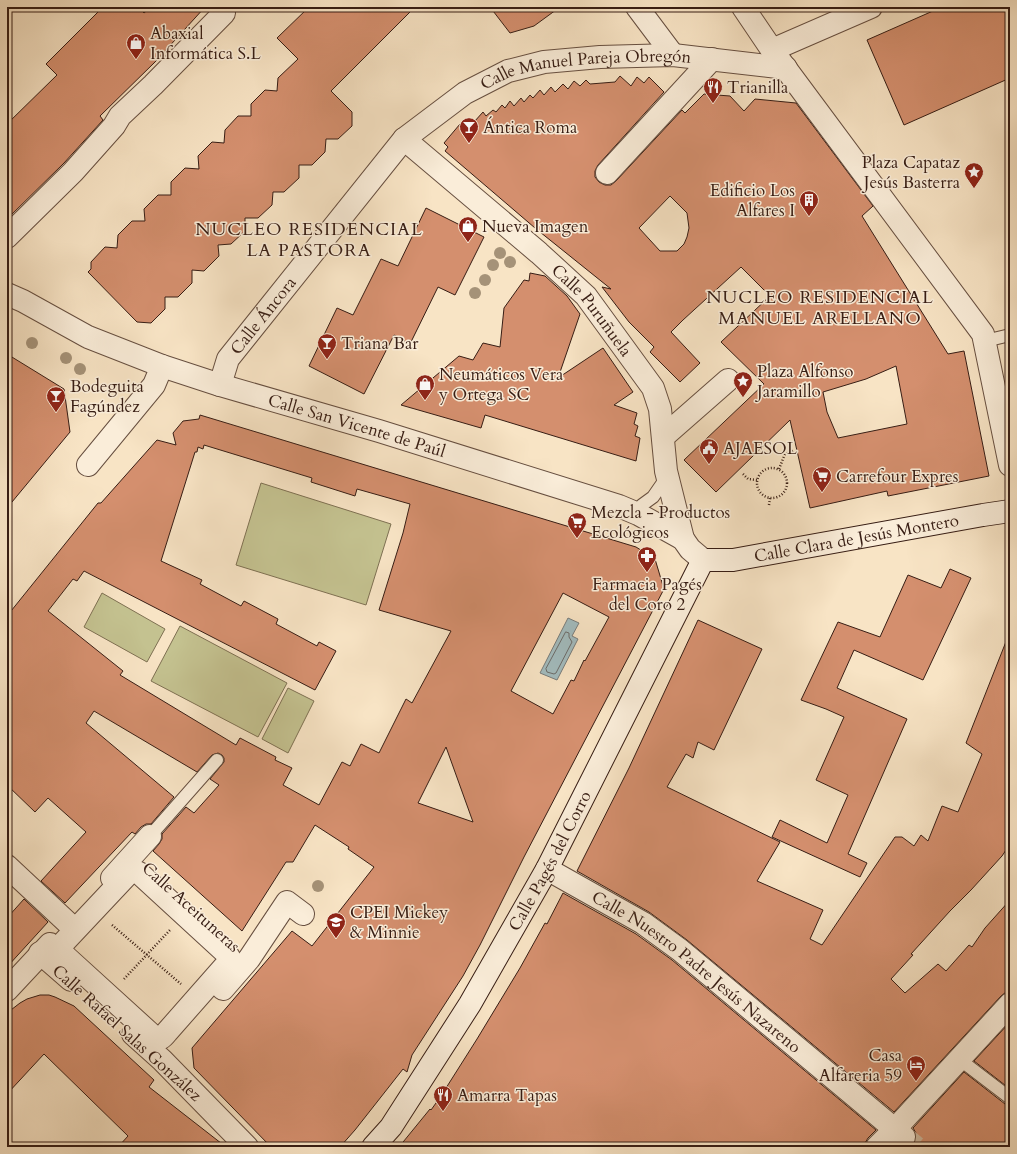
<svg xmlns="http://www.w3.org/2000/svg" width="1017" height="1154" viewBox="0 0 1017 1154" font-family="Cardo,serif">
	<rect width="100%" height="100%" fill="#f8e4c5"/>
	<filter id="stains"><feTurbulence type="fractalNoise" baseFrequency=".005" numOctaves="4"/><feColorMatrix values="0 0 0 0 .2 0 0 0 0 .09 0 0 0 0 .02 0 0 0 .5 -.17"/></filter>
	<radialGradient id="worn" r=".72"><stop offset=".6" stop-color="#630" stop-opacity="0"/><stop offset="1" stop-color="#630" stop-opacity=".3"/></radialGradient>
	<g fill="#c4c290" stroke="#7e7052">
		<polygon points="261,483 391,524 366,605 236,565"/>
		<polygon points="102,593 165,629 147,662 84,627"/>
		<polygon points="180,626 287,683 258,737 151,681"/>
		<polygon points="288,688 314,701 288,753 262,739"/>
	</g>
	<polygon fill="#a2bcbf" stroke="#777c7b" points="568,618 579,623 572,636 578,639 557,680 540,673"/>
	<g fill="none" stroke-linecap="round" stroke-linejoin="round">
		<polygon stroke="#6c6c6a" stroke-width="1" points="566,632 569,633 569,637 572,642 556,673 554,674 547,672 546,669"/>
	</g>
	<g fill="#d48f6e" stroke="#371d14" fill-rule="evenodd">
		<polygon points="103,7 138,7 144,13 151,7 205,7 155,62 100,116 103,120 64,163 7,219 7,124 57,75 46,64"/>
		<polygon points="309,7 415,7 331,91 352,112 352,126 338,139 326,139 325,152 312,165 299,165 299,178 284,192 273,192 272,205 258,218 245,218 245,231 231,244 218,245 219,256 204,271 192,270 192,283 178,297 165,297 165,309 151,323 137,322 88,272 91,269 91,262 105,247 117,248 118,235 132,221 145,221 144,209 158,195 171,195 171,182 185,168 199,169 198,156 212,142 224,143 225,130 238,116 251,116 251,104 265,90 277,91 278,78 298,59 277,38"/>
		<polygon points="490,7 560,7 534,26 510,33"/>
		<polygon points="942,7 1010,7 1010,78 904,125 867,40"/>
		<path d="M620,76l11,10 6,-9 7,6 5,-6 15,15 -66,73 -3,6v6l4,5 6,3h6l5,-4 66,-71 3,3 19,-19 26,2 14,15 11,-12 41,4 77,103 -11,10 86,138 16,-3 25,125 -101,20 -1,-5 -77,17 -20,-88 -74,72 -32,-32 80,-76 -43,-42 49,-46 -29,-29 -58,53 -12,12 29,31 -20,19 -30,-30 4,-5 -25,-25 -27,-35 9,2 -76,-61 -90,-77 3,-4 -4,-4 16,-19 4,4 7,-9 3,3 9,-10 3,4 7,-6 3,2 6,-7 3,3 5,-7 4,5 7,-8 3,4 6,-7 3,3 7,-8 4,5 7,-8 4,5 8,-8 5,5 6,-8 6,5 6,-6 4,4 25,-2zM670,196l17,17 2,15 -2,9 -3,7 -7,7h-17l-21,-23zM896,366l11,58 -69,14 -11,-26 -4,-20 43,-13z"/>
		<polygon points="426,208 484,237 455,295 438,287 410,344 394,335 364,394 309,366 337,308 353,315 381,259 398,266"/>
		<polygon points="530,273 545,276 567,296 580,314 558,378 603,348 633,392 614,405 637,413 634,424 638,426 635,436 640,438 636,461 485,415 481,428 401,405 459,356 473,360 483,343 500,347 504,308 524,280 529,281"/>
		<polygon points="7,354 64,389 70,432 7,508"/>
		<path d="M200,415l436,132 19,12 9,30 -140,268 -44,88 -17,31 -51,79 -5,17 -4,-3 -48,61 -15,17h-69l-77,-79 -2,-20 100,-117 20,15 62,-79 -26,-18 1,-2 -34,-22 -22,37h-7l-44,69 -89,-80 6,-7 3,-5v-5l24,-27 8,6 25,-28 -9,-6 14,-17v-4l-2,-3 -4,-2 -6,2 -15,17 -103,-61 -8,12 88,74 -23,27h-5l-5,3 -6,7 -3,-2 -67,71 -24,-22 45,-49 -38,-34 -13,14 -28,-27v-169l91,-113h3l56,-63 19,5 -3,-12 10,-12 16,-2zM204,445l108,33 -1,4 44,14 2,-7 53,15 -7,29 -24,77 72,21 -39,72 -6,-4 -27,54 -18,-9 -11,22 -8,-4 -23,43 -36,-20 9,-17 -17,-8 1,-3 -36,-19 -4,7 -116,-70 3,-4 -75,-60 25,-32 4,2 7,-10 231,119 21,-39 -17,-9 -2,4 -41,-22 2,-5 -34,-18 -3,5 -41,-22 2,-4 -41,-19 34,-109h2l1,-5 5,2zM563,593l46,24 -24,44 -1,-1 -10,21 -3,-1 -18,34 -42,-23zM446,747l27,75 -55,-19z"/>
		<polygon points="950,569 971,578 923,680 854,650 837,688 907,719 848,854 867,863 860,877 772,837 780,820 827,843 848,795 816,780 844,717 826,709 801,700 838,622 880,637 908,575 941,588"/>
		<polygon points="698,620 762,649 714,750 698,742 693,758 686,754 667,787 780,842 757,881 823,910 810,939 822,945 895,837 902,837 914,846 921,835 928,841 942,806 958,812 982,754 966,743 1009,634 1010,635 1010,844 1002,856 971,890 950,911 911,954 913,955 891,979 905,993 938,964 946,971 969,945 972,947 985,928 1010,900 1010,992 1006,992 1001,996 894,1112 687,940 649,912 577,871 629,768"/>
		<polygon points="563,893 636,934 672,960 876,1130 868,1138 865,1143 865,1147 399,1147 430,1109 431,1110 446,1089 446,1088 477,1039 520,968 545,923 547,924"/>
		<polygon points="24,899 48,922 7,967 7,918"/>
		<polygon points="40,995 49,995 55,997 74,1006 154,1080 149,1087 226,1147 118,1147 128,1136 44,1054 7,1094 7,1013 20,1003 27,999"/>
		<polygon points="1010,1022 1010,1089 974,1061"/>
		<polygon points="964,1072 1005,1104 1010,1105 1010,1147 911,1147 914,1145 916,1139 916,1133 913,1128"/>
	</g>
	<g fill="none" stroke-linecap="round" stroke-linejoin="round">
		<polyline stroke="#d1bca2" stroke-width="22" stroke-dasharray="22 11" stroke-linecap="butt" points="904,1137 916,1147"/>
		<g stroke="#674f40" stroke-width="14">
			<g id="lane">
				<polyline points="985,341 1010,335"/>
				<polyline points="638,514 642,505 653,497 662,484 666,475"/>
				<polyline points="150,836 217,760"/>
				<polyline points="959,1059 1010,1098"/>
			</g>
		</g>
		<g stroke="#674f40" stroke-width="24">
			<g id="street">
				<polyline points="637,7 673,55"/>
				<polyline points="743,7 772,50 983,334 1010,465"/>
				<polyline points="772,50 871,7"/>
				<path id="s1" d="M404,139l135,114 47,43 67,92 7,21 6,62 17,68"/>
				<polyline points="607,173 712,59"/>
				<polyline points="7,237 73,172 114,126 120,116 153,85 224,13 219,7"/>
				<path id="s2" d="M7,294l16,7 65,36 74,29 58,19 159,46 240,75 19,8 45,25 7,10 13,11"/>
				<path id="s3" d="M220,385l8,-26 176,-220 61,-46 43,-22 36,-9 56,-5 73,-2 113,13"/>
				<polyline points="663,437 728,380"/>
				<polyline points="88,465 154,385 162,366"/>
				<polyline points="7,866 69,924"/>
				<path id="s4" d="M547,869l96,54 37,27 224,187"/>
				<path d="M132,872h5l2,1 86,79 4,5 -1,4 -2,4 -59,67c-4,5 -7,9 -13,5l-89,-81 -4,-5 -1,-3 5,-7 63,-67z"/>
				<polyline points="112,878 150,836"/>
				<polyline points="40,953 71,980"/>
				<polyline points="223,989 249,959 287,902 303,914"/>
				<polyline points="7,990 50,944"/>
				<polyline points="133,1034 162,1060 247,1147"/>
				<polyline points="877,1147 895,1129 1010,1004"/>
			</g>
		</g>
		<g stroke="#371d14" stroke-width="24">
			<g id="secondary">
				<path id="s5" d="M373,1147l18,-20 79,-123 77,-135 156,-309h30l250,-45 27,-4"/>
			</g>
		</g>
		<g stroke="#371d14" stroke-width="2.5" stroke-dasharray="1 2" stroke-linecap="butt">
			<circle cx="772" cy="483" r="15"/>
			<polyline points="779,469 785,454 793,451"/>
			<polyline points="743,474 748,479 757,480"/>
			<polyline points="769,505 770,497"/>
			<polyline points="112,925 181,984"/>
			<polyline points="124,979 170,930"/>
		</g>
		<use href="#lane" stroke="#faedd9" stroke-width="12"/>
		<use href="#street" stroke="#faedd9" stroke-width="22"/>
		<use href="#secondary" stroke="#faedd9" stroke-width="22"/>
	</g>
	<g fill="#a59278">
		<circle cx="500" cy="253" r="6"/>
		<circle cx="510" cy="262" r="6"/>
		<circle cx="493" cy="265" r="6"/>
		<circle cx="485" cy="280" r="6"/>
		<circle cx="475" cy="293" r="6"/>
		<circle cx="32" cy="343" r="6"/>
		<circle cx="66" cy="358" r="6"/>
		<circle cx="80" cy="369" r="6"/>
		<circle cx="318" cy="886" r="6"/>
	</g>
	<defs>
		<g id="shop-pin" transform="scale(1)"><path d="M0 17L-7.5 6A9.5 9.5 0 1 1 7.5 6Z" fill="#8f2418" stroke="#faedd9"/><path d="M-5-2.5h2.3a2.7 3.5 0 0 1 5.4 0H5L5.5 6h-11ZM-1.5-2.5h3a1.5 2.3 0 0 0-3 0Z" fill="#fff"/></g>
		<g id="restaurant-pin" transform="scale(1)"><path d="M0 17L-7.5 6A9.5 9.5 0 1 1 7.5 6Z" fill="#8f2418" stroke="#faedd9"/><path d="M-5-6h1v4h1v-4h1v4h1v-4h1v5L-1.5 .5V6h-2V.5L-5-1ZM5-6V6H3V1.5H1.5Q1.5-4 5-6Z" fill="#fff"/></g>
		<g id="bar-pin" transform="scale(1)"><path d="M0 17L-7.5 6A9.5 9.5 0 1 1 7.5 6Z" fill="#8f2418" stroke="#faedd9"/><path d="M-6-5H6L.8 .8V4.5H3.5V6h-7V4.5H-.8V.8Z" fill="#fff"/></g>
		<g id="sight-pin" transform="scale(1)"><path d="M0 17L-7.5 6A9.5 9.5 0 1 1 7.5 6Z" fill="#8f2418" stroke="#faedd9"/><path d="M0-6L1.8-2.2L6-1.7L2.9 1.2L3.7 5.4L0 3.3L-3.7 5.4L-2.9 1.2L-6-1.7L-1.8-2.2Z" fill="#fff"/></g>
		<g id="building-pin" transform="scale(1)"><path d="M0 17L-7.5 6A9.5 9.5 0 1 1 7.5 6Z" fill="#8f2418" stroke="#faedd9"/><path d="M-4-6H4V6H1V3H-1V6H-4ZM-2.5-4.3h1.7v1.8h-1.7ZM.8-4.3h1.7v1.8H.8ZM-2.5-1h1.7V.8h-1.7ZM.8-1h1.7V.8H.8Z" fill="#fff"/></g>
		<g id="civic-pin" transform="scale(1)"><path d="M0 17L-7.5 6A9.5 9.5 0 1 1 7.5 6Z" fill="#8f2418" stroke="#faedd9"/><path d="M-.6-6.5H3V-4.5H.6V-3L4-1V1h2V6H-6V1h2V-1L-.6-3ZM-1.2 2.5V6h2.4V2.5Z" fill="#fff"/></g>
		<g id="supermarket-pin" transform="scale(1)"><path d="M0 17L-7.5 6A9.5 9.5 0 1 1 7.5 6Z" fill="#8f2418" stroke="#faedd9"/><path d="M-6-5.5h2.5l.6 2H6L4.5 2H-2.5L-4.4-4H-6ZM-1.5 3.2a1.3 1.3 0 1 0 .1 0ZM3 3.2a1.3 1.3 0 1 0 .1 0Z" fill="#fff"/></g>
		<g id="pharmacy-pin" transform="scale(1)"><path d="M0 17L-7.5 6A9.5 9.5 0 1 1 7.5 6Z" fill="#8f2418" stroke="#faedd9"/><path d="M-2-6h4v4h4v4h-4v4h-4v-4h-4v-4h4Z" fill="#fff"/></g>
		<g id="school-pin" transform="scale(1)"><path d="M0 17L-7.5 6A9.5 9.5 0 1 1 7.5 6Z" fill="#8f2418" stroke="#faedd9"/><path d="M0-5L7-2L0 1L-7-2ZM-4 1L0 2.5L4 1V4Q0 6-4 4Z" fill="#fff"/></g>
		<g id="hotel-pin" transform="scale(1)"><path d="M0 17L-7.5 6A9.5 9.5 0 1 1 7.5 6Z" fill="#8f2418" stroke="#faedd9"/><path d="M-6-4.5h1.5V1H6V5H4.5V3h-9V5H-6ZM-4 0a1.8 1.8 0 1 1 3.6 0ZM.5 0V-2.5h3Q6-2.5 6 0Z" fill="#fff"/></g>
	</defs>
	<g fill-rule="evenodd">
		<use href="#shop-pin" x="136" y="43"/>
		<use href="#restaurant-pin" x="713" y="87"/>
		<use href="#bar-pin" x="469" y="127"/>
		<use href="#sight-pin" x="974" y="172"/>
		<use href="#building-pin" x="809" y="200"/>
		<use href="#shop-pin" x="468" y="226"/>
		<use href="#bar-pin" x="327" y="343"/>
		<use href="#sight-pin" x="743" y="381"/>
		<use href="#shop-pin" x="425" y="384"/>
		<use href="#bar-pin" x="56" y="396"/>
		<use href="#civic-pin" x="709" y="448"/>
		<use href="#supermarket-pin" x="822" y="476"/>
		<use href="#supermarket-pin" x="577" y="522"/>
		<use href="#pharmacy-pin" x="647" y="556"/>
		<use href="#school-pin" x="336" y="922"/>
		<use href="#hotel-pin" x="916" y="1065"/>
		<use href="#restaurant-pin" x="443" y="1095"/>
	</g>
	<g text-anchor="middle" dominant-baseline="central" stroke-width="3" stroke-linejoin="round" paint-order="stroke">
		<g font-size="17" fill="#371d14" stroke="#faedd9" text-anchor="start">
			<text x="150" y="33">Abaxial<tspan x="150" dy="20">Informática S.L</tspan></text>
			<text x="727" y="87">Trianilla</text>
			<text x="483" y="127">Ántica Roma</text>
			<text x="960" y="162" text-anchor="end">Plaza Capataz<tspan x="960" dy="20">Jesús Basterra</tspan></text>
			<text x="795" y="190" text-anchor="end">Edificio Los<tspan x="795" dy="20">Alfares I</tspan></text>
			<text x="482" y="226">Nueva Imagen</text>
			<text x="341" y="343">Triana Bar</text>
			<text x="757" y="371">Plaza Alfonso<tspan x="757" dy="20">Jaramillo</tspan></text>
			<text x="439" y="374">Neumáticos Vera<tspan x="439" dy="20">y Ortega SC</tspan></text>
			<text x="70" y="386">Bodeguita<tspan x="70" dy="20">Fagúndez</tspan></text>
			<text x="723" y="448">AJAESOL</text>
			<text x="836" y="476">Carrefour Expres</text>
			<text x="591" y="512">Mezcla - Productos<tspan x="591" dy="20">Ecológicos</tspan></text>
			<text x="647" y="584" text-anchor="middle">Farmacia Pagés<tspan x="647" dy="20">del Coro 2</tspan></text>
			<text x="350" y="912">CPEI Mickey<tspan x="350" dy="20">&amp; Minnie</tspan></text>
			<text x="902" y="1055" text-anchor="end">Casa<tspan x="902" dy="20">Alfareria 59</tspan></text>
			<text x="457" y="1095">Amarra Tapas</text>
		</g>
		<g font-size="17" fill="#371d14" stroke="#faedd9">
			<text stroke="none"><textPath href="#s3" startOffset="511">Calle Manuel Pareja Obregón</textPath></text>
			<text stroke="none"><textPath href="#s1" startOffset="255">Calle Puruñuela</textPath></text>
			<text stroke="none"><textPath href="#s3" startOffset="83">Calle Áncora</textPath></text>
			<text stroke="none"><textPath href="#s2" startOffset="375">Calle San Vicente de Paúl</textPath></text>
			<text stroke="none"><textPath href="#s5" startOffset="830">Calle Clara de Jesús Montero</textPath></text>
			<text stroke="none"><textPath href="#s5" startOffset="337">Calle Pagés del Corro</textPath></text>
			<text transform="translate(191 907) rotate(42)">Calle Aceituneras</text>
			<text stroke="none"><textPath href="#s4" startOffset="182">Calle Nuestro Padre Jesús Nazareno</textPath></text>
			<text transform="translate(127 1033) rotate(42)">Calle Rafael Salas González</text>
		</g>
		<g font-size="18" letter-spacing="1" fill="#371d14" stroke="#faedd9">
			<text x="309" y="229">NUCLEO RESIDENCIAL<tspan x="309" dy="21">LA PASTORA</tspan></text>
			<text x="820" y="297">NUCLEO RESIDENCIAL<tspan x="820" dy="21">MANUEL ARELLANO</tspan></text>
		</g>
	</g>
	<rect width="1017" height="1154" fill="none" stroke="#f8e4c5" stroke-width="24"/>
	<rect x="8" y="8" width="1001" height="1138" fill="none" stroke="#371d14" stroke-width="2"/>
	<rect x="12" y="12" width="993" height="1130" fill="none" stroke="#371d14"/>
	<rect width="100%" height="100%" filter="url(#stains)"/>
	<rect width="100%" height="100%" fill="url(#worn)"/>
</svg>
